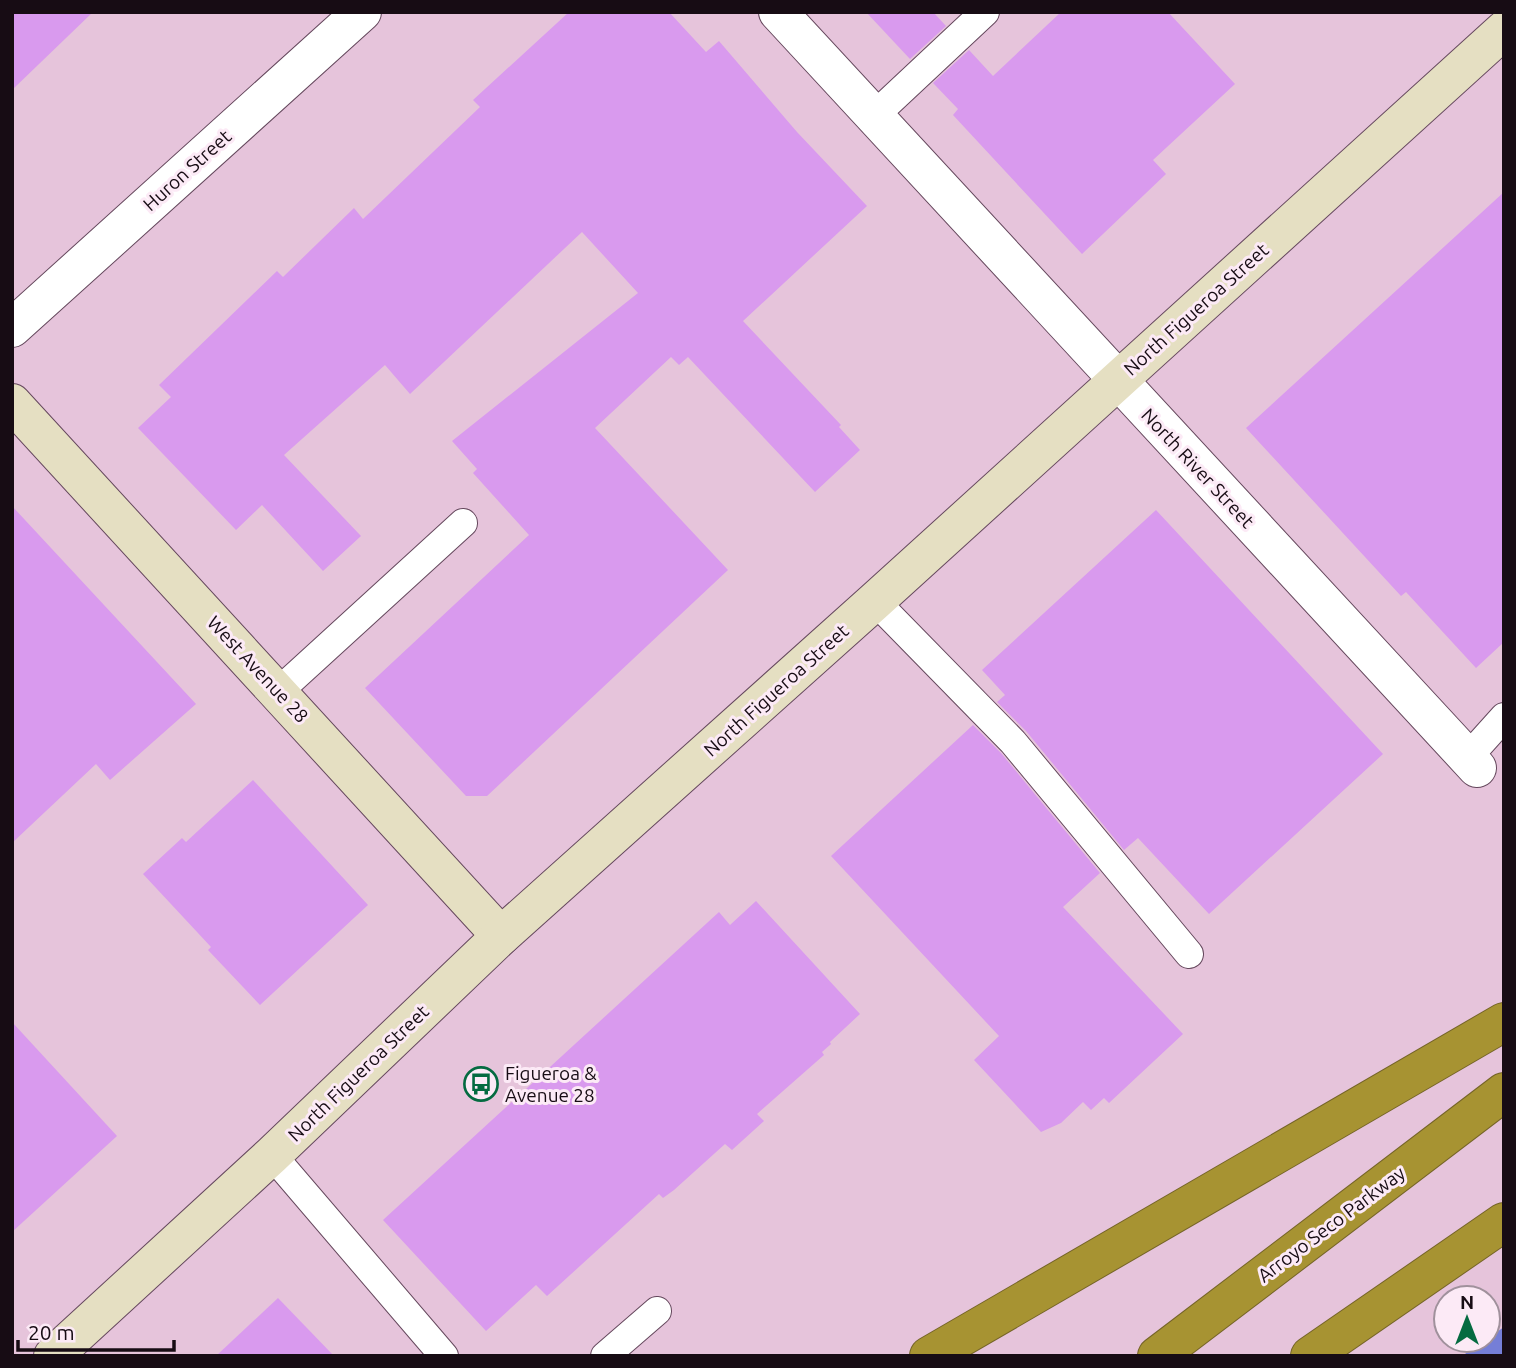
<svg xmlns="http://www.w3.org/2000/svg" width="1516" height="1368" viewBox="0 0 1516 1368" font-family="Ubuntu,sans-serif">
	<rect width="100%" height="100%" fill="#e6c4db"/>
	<polygon fill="#757ed7" points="1504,1327 1504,1356 1462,1356"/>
	<g fill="#d99aee">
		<polygon points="12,12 93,12 12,90"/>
		<polygon points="569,12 669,12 706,52 719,41 797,132 867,206 743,321 841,425 839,427 860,450 815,492 688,357 679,365 671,357 595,428 728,570 487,796 466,796 365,688 529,535 473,473 477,469 452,441 638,293 582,232 410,394 385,365 284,455 361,536 323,571 262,505 236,530 138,428 171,397 159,385 277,271 283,277 354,208 363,219 480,107 473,100"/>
		<polygon points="866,12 933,12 946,26 910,59"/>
		<polygon points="1061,12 1168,12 1235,84 1153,160 1166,174 1082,254 953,115 958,109 933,83 969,50 993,76"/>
		<polygon points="1504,192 1504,642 1476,668 1406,592 1401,596 1246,428"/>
		<polygon points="12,506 196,704 110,780 96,764 12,843"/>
		<polygon points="1156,510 1383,754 1209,914 1138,838 1124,850 1026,731 997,702 1005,695 982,670"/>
		<polygon points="973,725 1001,753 1100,873 1063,907 1183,1034 1109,1103 1104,1098 1091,1110 1083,1102 1061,1123 1041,1132 974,1060 999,1036 831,856"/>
		<polygon points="253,780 368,905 260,1005 208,950 211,947 143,874 182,838 186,842"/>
		<polygon points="756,901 860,1014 830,1042 831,1044 822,1052 824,1055 757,1114 764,1121 732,1150 725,1144 674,1190 663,1198 659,1194 547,1296 536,1285 486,1331 383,1220 719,912 730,925"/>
		<polygon points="12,1022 117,1136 12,1232"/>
		<polygon points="278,1298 334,1356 216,1356"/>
	</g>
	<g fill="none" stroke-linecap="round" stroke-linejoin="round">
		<g stroke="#65485d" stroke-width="30">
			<g id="lane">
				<polyline points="875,115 985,12"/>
				<polyline points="875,601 1013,742 1189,954"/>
				<polyline points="279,691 463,523"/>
				<polyline points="1468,757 1504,717"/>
				<polyline points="272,1155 444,1356"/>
				<polyline points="605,1356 657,1311"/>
			</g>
		</g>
		<g stroke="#65485d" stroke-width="40">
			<g id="street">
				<polyline points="778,12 1477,768"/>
				<polyline points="12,328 362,12"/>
			</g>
		</g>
		<g stroke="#65485d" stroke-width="40">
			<g id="secondary">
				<polyline points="12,403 501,936"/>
				<polyline points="53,1356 272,1155 501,936 875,601 1504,30"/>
			</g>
		</g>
		<g stroke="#756428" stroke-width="40">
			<g id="highway">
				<polyline points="929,1356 1504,1022"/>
				<polyline points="1157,1356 1504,1092"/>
				<polyline points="1310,1356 1504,1222"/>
			</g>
		</g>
		<use href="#lane" stroke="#fff" stroke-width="28"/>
		<use href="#street" stroke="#fff" stroke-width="38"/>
		<use href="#secondary" stroke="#e5dfc2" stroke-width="38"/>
		<use href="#highway" stroke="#a79332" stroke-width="38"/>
	</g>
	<defs>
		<g id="bus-ring" transform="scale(1.75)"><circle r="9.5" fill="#fceaf6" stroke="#056b41" stroke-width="1.5"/><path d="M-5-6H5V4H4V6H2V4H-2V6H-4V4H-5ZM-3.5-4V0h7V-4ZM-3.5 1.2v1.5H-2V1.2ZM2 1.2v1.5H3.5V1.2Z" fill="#056b41"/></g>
	</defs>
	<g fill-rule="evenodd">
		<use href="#bus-ring" x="481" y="1084"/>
	</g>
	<g text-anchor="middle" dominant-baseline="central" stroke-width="6" stroke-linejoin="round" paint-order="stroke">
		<g font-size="19" fill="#170c14" stroke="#fceaf6">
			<text transform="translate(187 170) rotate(-42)">Huron Street</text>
			<text transform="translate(1196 309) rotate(-42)">North Figueroa Street</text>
			<text transform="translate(1198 468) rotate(47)">North River Street</text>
			<text transform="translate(258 669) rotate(47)">West Avenue 28</text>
			<text transform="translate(776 690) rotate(-42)">North Figueroa Street</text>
			<text transform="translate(358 1073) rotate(-44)">North Figueroa Street</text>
			<text transform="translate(1331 1224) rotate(-37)">Arroyo Seco Parkway</text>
		</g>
		<g font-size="19" fill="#170c14" stroke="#fceaf6" text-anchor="start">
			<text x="505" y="1073">Figueroa &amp;<tspan x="505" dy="22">Avenue 28</tspan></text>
		</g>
	</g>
	<rect width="1516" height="1368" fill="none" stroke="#170c14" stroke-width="28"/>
	<g transform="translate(1467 1319)"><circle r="33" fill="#fceaf6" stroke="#a0919c" stroke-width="2"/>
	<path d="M0-5L12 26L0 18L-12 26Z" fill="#056b41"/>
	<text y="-10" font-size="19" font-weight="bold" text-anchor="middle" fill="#170c14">N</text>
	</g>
	<path d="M18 1340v10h156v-10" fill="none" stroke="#170c14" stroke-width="3.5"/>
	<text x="28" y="1340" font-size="21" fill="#170c14" stroke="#fceaf6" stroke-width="5" paint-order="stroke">20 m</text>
</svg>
